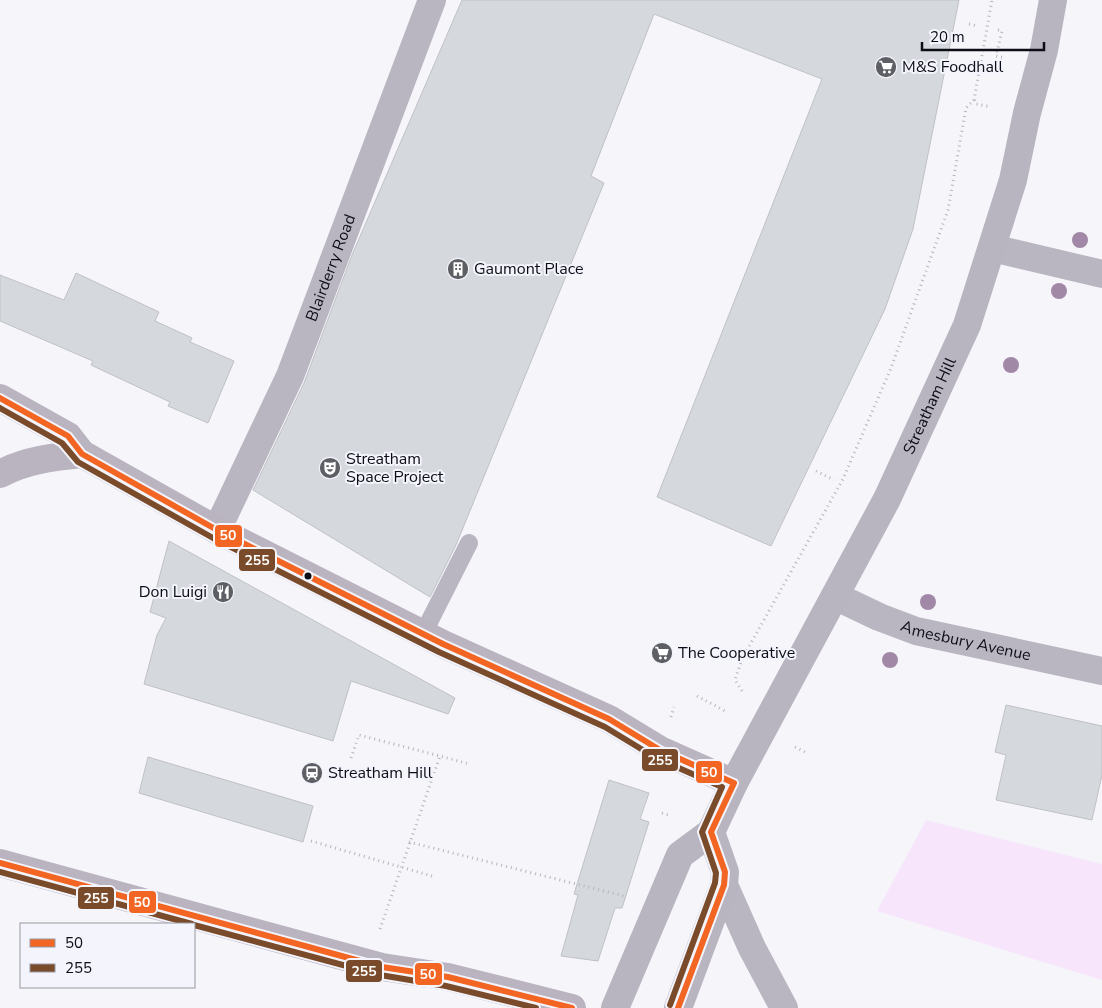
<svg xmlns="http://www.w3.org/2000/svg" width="1102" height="1008" viewBox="0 0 1102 1008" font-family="'Nunito Sans',sans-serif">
	<rect width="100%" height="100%" fill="#f5f5fa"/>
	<polygon fill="#f7e6fb" points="926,820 1102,864 1102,980 877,911"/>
	<g fill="#d5d8dd" stroke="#bfc1c6">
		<polygon points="462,0 959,0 913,229 885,309 771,546 657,497 822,79 654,14 591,176 604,183 456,545 430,597 253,490 304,383 352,255"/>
		<polygon points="76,273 159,312 155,321 192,338 190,342 234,361 208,423 168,406 170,402 91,365 93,361 0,321 0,275 64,300"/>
		<polygon points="169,541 455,698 448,714 351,681 333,741 144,684 157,635 166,618 150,612"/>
		<polygon points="1006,705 1102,726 1102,775 1092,820 996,800 1006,755 995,752"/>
		<polygon points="148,757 313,806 303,842 139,793"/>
		<polygon points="609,780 649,793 640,819 649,822 622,908 615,908 598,961 561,956 578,895 574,894"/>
	</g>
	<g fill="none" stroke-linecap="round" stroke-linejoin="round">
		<g stroke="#b7b4bd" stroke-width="3" stroke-dasharray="1 4" stroke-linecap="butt">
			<polyline points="969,24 977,26"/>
			<polyline points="998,30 1002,31 996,56 1006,58"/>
			<polyline points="974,100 976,104 991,107"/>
			<polyline points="816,471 834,480"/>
			<polyline points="742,691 735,680 742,659 843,479 891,368 948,210 966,108 974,100 992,0"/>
			<polyline points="697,696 727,712"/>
			<polyline points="671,717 674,707"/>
			<polyline points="795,747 807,753"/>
			<polyline points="351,758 359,735 440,756"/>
			<polyline points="662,813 668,815"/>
			<polyline points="311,841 432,876"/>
			<polyline points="409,842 624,896"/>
			<polyline points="380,929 440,756 469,764"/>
		</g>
		<polyline stroke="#b9b5c1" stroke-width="18" points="423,634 469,543"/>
		<g stroke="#b9b5c1" stroke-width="28">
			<polyline points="992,248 1102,274"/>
			<path id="s1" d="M217,530l73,-154 142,-376"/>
			<path id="s2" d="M835,596l44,21 37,14 186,40"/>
		</g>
		<polyline stroke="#b9b5c1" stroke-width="28" points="724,885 752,948 784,1008"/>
		<g stroke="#b9b4c0" stroke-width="28">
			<polyline points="0,398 68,436 82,454 217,530 443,644 609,719 660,750 734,783"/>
			<path d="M0,474c25,-14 54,-17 82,-20"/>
			<polyline points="0,863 382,967 448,977 572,1008"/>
		</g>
		<g stroke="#b8b4c0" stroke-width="28">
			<polyline points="615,1008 680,855 711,832"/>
			<path id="s3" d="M678,1008l46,-123 1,-13 -14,-40 23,-49 153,-284 80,-174 46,-145 14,-67 17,-63 9,-50"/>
		</g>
		<g stroke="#f3f4fc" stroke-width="10">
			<g id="bus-1">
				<polyline points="0,398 68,436 82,454 217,530 443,644 609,719 660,750 734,783 711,832 725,872 724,885 678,1008"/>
				<polyline points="0,863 382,967 448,977 572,1008"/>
			</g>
		</g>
		<g stroke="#f3f4fc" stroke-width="10">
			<g id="bus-2">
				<polyline points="0,408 62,443 78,462 213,538 439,652 605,727 656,758 722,787 702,832 716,873 715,883 670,1005"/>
				<polyline points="0,872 192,924"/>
				<polyline points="194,925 380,975 446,986 536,1008"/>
			</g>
		</g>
		<use href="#bus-1" stroke="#f26522" stroke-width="6"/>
		<use href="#bus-2" stroke="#7a4b2a" stroke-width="6"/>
	</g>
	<g fill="#a188a7">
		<circle cx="1080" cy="240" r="8"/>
		<circle cx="1059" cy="291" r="8"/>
		<circle cx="1011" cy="365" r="8"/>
		<circle cx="928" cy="602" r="8"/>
		<circle cx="890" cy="660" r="8"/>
	</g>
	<defs>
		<g id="supermarket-disc" transform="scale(1.125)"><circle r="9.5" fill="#5e5f65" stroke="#f3f4fc"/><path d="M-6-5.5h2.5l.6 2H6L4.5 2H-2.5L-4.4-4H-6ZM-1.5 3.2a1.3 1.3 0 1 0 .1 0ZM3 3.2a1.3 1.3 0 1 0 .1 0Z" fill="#fff"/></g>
		<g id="building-disc" transform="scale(1.125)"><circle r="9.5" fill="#5e5f65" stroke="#f3f4fc"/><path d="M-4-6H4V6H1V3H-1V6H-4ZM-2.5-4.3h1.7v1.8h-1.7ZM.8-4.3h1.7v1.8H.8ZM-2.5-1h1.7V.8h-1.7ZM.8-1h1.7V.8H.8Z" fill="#fff"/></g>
		<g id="theatre-disc" transform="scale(1.125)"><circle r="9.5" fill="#5e5f65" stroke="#f3f4fc"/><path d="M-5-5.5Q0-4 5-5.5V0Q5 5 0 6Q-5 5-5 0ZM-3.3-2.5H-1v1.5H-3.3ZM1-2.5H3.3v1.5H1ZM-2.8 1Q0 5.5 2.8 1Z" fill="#fff"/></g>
		<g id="restaurant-disc" transform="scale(1.125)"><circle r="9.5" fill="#5e5f65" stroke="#f3f4fc"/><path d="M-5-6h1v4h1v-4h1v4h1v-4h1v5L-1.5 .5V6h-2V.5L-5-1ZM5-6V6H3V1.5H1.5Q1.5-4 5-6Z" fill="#fff"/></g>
		<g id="station-disc" transform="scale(1.125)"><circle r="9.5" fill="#5e5f65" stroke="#f3f4fc"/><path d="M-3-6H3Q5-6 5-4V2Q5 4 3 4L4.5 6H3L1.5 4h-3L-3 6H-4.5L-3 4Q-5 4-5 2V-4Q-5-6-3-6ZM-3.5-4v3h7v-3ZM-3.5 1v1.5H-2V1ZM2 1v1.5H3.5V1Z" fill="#fff"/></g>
	</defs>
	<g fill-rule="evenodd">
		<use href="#supermarket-disc" x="886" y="67"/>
		<use href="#building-disc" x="458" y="269"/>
		<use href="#theatre-disc" x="330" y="468"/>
		<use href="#restaurant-disc" x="223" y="592"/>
		<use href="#supermarket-disc" x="662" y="653"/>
		<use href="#station-disc" x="312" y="773"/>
	</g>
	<circle fill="#0d0e15" stroke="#f3f4fc" stroke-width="2" cx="308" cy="576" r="4.5"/>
	<g text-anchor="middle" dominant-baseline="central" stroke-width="4" stroke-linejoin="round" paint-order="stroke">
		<g font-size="16" fill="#0d0e15" stroke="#f3f4fc" text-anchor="start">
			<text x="902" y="67">M&amp;S Foodhall</text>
			<text x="474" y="269">Gaumont Place</text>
			<text x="346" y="459">Streatham<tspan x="346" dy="18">Space Project</tspan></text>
			<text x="207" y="592" text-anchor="end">Don Luigi</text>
			<text x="678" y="653">The Cooperative</text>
			<text x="328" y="773">Streatham Hill</text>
		</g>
		<g font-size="16" fill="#0d0e15" stroke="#f3f4fc">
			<text stroke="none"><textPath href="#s1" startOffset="286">Blairderry Road</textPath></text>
			<text stroke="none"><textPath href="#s3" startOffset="666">Streatham Hill</textPath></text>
			<text stroke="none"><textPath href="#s2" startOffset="139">Amesbury Avenue</textPath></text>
		</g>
	</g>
	<g stroke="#f3f4fc" stroke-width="2">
		<rect x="214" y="524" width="29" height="24" rx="5" fill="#f26522"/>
		<rect x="238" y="548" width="38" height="24" rx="5" fill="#7a4b2a"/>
		<rect x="641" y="748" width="38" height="24" rx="5" fill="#7a4b2a"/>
		<rect x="695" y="760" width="28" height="24" rx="5" fill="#f26522"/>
		<rect x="77" y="886" width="38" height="24" rx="5" fill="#7a4b2a"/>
		<rect x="128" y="890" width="29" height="24" rx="5" fill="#f26522"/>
		<rect x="345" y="959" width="38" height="24" rx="5" fill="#7a4b2a"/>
		<rect x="414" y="962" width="29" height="24" rx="5" fill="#f26522"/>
	</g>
	<g font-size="14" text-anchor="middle" font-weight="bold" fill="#fff">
		<text x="228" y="540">50</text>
		<text x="257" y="565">255</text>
		<text x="660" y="765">255</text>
		<text x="709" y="777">50</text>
		<text x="96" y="903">255</text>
		<text x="142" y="907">50</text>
		<text x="364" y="976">255</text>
		<text x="428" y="979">50</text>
	</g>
	<rect x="20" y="923" width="175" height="65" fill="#f3f4fc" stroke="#9798a0"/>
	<rect x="30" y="939" width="25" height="8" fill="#f26522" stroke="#9798a0"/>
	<text x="65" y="948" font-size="15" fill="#0d0e15">50</text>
	<rect x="30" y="964" width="25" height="8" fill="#7a4b2a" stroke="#9798a0"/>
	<text x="65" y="973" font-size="15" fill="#0d0e15">255</text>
	<path d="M922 42v8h122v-8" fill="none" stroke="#0d0e15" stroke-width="2.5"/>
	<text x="930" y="42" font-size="15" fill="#0d0e15" stroke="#f3f4fc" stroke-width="4" paint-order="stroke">20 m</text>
</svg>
